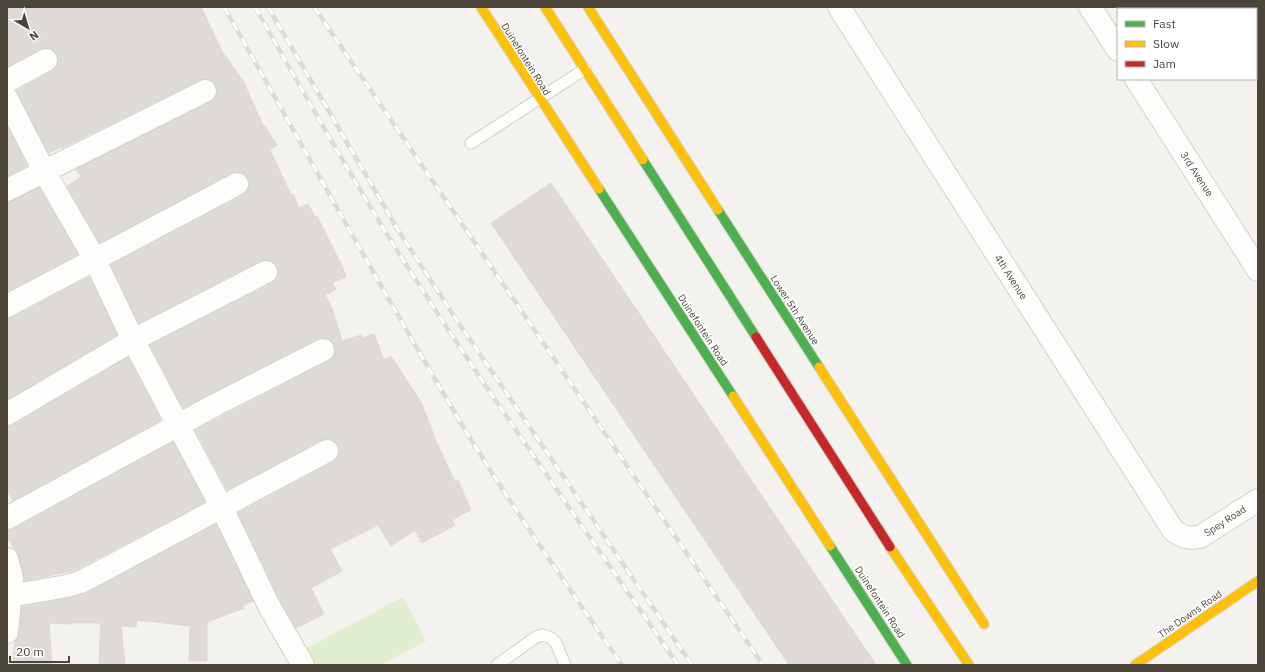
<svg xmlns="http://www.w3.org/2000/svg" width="1265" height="672" viewBox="0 0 1265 672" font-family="'IBM Plex Sans',sans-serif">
	<rect width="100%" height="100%" fill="#f4f2ee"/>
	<polygon fill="#e1eecf" points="403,597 426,641 381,665 311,665 303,650"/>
	<g fill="#dedbd6" stroke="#dcd9d4">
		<polygon points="7,7 201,7 222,51 243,81 263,125 264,125 277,145 270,150 291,195 293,194 299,208 308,204 315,217 317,216 343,268 346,277 332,283 336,289 325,295 332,308 342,341 361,335 363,338 374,334 384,360 391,356 421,402 437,443 455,482 458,480 471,510 452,520 455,525 422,543 415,530 391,546 378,525 330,549 342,571 311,588 324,614 296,628 280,600 238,513 333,462 337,458 339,452 338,445 334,441 328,439 321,440 227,490 195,430 329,361 333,357 335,351 334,344 330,340 324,338 317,339 183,408 150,345 272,283 277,278 278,272 277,267 272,261 266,260 260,261 139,323 111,265 243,195 247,191 249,185 248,178 243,173 238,172 231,173 100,243 67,186 81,177 76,169 211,102 215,98 217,92 216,85 212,80 206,79 199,80 62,148 61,147 49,153 16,91 52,71 57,66 58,61 57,54 52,49 47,48 40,49 7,67"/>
		<polygon points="7,126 27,166 7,176"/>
		<polygon points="551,183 876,665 789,665 491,223"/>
		<polygon points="39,188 78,254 7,292 7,202"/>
		<polygon points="89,277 117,335 7,400 7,318 13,317"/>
		<polygon points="128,357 161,420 13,501 7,490 7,426 13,425"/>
		<polygon points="173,442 205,502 76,570 25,581 19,556 7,537 7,530 13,529"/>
		<polygon points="216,524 253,601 242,606 244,608 207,622 207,661 189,661 190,626 137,620 136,627 121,626 125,665 99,665 101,623 71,623 71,624 49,623 52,665 13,665 15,641 19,633 22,607 69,598 87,593"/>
	</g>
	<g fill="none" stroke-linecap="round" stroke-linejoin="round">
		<g stroke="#d2d0cb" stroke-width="13">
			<g id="lane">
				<polyline points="471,143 585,69"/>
				<polyline points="497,665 536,637 543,635 551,638 556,643 565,665"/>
			</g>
		</g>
		<g stroke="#d2d0cb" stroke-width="24">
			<g id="street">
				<path d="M839,7l334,523c9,7 15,9 27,7l58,-37"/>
				<polyline points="1090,7 1118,50"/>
				<polyline points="1136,79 1258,270"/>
				<polyline points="7,81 46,60"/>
				<polyline points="7,99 44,171 94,258 133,340 222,508 269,606 303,665"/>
				<polyline points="7,190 205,91"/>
				<polyline points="7,306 237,184"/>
				<polyline points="7,414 133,340 266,272"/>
				<polyline points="7,518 217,404 323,350"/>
				<polyline points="7,559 12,578 7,632"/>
				<polyline points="10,596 67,586 81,582 327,451"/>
			</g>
		</g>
		<g stroke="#d3cfc5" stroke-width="11">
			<g id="fast">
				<polyline points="643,160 756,337"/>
				<polyline points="599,189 733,396"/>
				<polyline points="718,210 819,367"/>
				<polyline points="830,546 907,665"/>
			</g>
		</g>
		<g stroke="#d3cfc5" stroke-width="11">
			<g id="slow">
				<polyline points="481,7 599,189"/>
				<polyline points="545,7 643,160"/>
				<polyline points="588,7 718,210"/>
				<polyline points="819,367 984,624"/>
				<polyline points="733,396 830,546"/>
				<polyline points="890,547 969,665"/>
				<polyline points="1135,665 1258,581"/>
			</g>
		</g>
		<g stroke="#d3cfc5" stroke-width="11">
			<polyline id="jam" points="756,337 890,547"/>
		</g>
		<use href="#lane" stroke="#fdfdfc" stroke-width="11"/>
		<use href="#street" stroke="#fdfdfc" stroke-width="22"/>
		<use href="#fast" stroke="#4caf50" stroke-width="9"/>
		<use href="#slow" stroke="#ffc107" stroke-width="9"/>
		<use href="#jam" stroke="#c62828" stroke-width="9"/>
		<g stroke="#dbdbda" stroke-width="4.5">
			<g id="rail">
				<path d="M224,7c79,139 155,279 237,416 50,83 106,162 161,242"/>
				<path d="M255,7c47,83 94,167 145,248 88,139 185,274 278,410"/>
				<polyline points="268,7 398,230 456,319 692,665"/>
				<polyline points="314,7 763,665"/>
			</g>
		</g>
		<use href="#rail" stroke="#fff" stroke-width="3" stroke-dasharray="9" stroke-linecap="butt"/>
	</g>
	<g text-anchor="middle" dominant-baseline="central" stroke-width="3.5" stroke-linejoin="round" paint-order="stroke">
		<g font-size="10" fill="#4b4439" stroke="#fff">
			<text transform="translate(526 59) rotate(58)">Duinefontein Road</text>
			<text transform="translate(1197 174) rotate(57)">3rd Avenue</text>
			<text transform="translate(1011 277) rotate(57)">4th Avenue</text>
			<text transform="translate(795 310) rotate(57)">Lower 5th Avenue</text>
			<text transform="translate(703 330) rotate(57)">Duinefontein Road</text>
			<text transform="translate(1225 521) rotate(-33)">Spey Road</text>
			<text transform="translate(880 602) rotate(57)">Duinefontein Road</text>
			<text transform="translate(1190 614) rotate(-35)">The Downs Road</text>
		</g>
	</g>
	<rect width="1265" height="672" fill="none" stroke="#4b4439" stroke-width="16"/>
	<rect x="1117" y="8" width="140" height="72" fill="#ffffff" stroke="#b7b4b0"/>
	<rect x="1125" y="21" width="20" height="6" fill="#4caf50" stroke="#b7b4b0"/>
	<text x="1153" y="28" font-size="12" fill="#4b4439">Fast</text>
	<rect x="1125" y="41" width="20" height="6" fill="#ffc107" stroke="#b7b4b0"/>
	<text x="1153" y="48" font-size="12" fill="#4b4439">Slow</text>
	<rect x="1125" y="61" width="20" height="6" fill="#c62828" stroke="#b7b4b0"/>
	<text x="1153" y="68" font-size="12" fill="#4b4439">Jam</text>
	<g transform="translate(28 28) rotate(142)" stroke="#ffffff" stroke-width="3" paint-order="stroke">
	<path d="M0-3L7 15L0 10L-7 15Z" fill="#4b4439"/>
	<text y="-6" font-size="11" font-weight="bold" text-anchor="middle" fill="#4b4439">N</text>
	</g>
	<path d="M10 656v6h59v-6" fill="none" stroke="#4b4439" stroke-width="2"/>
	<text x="16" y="656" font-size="12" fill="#4b4439" stroke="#ffffff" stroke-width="3" paint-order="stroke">20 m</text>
</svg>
